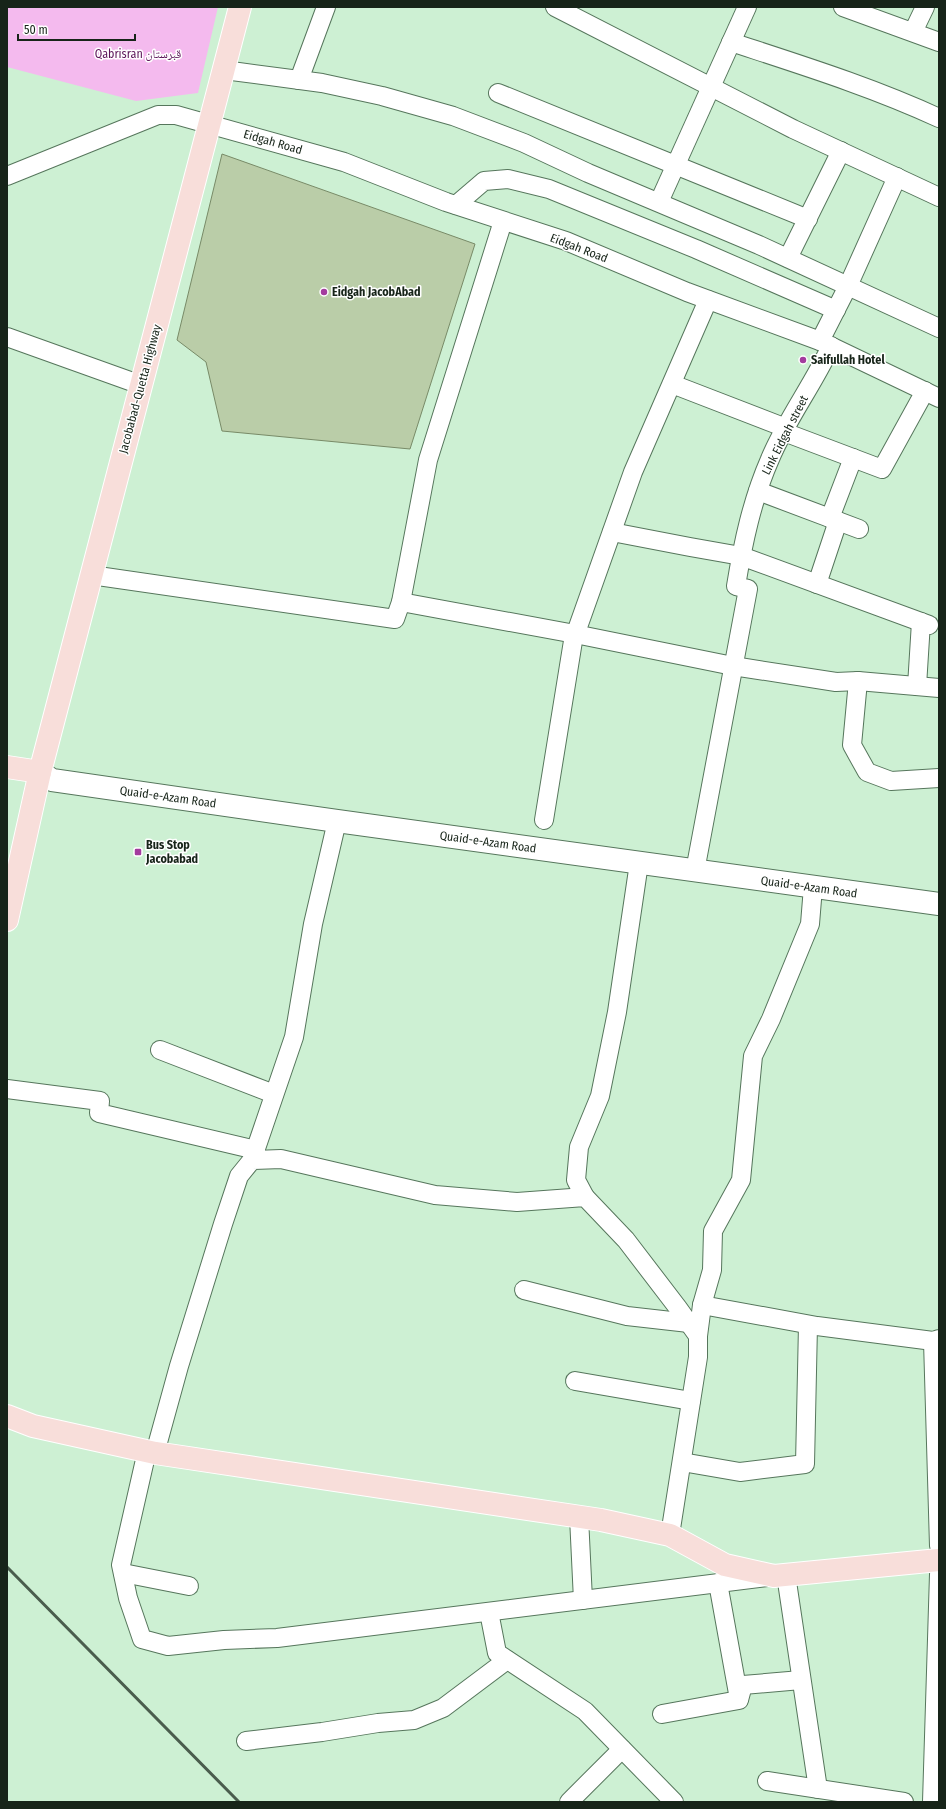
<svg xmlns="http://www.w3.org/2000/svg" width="946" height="1809" viewBox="0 0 946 1809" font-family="'Fira Sans Condensed','Noto Naskh Arabic',sans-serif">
	<rect width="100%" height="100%" fill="#cdf0d3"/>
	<polygon fill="#f4baee" points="7,7 218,7 198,93 136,101 7,67"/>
	<polygon fill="#bacda8" stroke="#788a67" points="222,154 475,244 410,449 222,431 206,362 177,340"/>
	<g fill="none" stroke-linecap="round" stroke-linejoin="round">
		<g stroke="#56765c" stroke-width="20">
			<g id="minor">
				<polyline points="555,7 793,129 939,197"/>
				<polyline points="843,7 939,42"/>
				<polyline points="913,32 925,7"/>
				<path d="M731,42c70,23 141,45 208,76"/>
				<polyline points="224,70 322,83 382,96 453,116 524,143 588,173 759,245 939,328"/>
				<polyline points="299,80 326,7"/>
				<polyline points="498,93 808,219"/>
				<polyline points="7,176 158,115 176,115 344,162 446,202 566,241 687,292 820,341 939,398"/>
				<polyline points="659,202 747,7"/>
				<polyline points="456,205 484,181 508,179 549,189 696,249 836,310"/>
				<polyline points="788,258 841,151"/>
				<polyline points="7,337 141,385"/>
				<polyline points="820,341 848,286 897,177"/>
				<polyline points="672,384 786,428"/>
				<polyline points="784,432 882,469 925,391"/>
				<polyline points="758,491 859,529"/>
				<polyline points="830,518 853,458"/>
				<polyline points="612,532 690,547 741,556 929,625"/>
				<polyline points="91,575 395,619 401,602 428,460 503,221"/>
				<polyline points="817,584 838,521"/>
				<polyline points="401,602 575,634 733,666 836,682 858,681 939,688"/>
				<polyline points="858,681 852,745 867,772 891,781 939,778"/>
				<polyline points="917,686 921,622"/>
				<polyline points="544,820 573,641 633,472 708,300"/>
				<path d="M695,871l53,-282 -12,-3c7,-43 16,-86 34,-127 16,-39 43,-74 61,-113"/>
				<polyline points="160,1050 274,1094"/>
				<polyline points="7,1089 100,1101 99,1113 256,1150"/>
				<polyline points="252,1160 294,1037 313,924 337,821"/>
				<polyline points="585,1197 576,1180 579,1147 600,1096 617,1012 639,863"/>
				<polyline points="524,1290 627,1316 689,1323"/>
				<polyline points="702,1305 817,1326 933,1341 939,1339"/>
				<polyline points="698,1336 702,1305 712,1270 713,1231 741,1180 753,1056 771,1019 810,924 813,887"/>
				<polyline points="933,1341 939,1546"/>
				<polyline points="575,1381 691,1401"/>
				<polyline points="147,1451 121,1565 128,1598 142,1639 168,1646 224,1640 277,1638 767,1577"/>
				<polyline points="155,1453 179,1366 223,1224 239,1176 252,1160 281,1159 435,1195 517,1202 585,1197 626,1240 678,1308 698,1336 698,1357 670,1535"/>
				<polyline points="682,1462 740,1472 805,1464 808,1325"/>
				<polyline points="579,1517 583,1600"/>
				<polyline points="123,1573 189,1586"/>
				<polyline points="786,1575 818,1789"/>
				<polyline points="718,1583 739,1699"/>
				<polyline points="489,1612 497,1653 585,1711 674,1802"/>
				<polyline points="662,1714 739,1700 743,1685 801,1680"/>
				<polyline points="246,1741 322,1732 378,1723 414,1720 443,1708 507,1660"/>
				<polyline points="767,1781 904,1802"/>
				<polyline points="569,1802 622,1749"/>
				<polyline points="932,1802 939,1574"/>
			</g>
		</g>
		<g stroke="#56765c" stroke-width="24">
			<polyline id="tertiary" points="40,772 52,780 337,821 939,904"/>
		</g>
		<g stroke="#fff" stroke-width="24">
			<g id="primary">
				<polyline points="7,767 40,772"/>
				<polyline points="7,920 40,772 240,7"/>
				<polyline points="7,1416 33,1426 155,1453 601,1520 670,1535 725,1565 774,1576 939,1560"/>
			</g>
		</g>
		<use href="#minor" stroke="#fff" stroke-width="18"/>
		<use href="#tertiary" stroke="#fff" stroke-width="22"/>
		<use href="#primary" stroke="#f8deda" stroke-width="22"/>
		<polyline stroke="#4a5d4d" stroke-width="3" points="7,1567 239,1802"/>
	</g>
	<g fill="#a33b9e" stroke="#fff" stroke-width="1.5">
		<circle cx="324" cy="292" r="4"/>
		<circle cx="803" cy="360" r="4"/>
		<rect x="134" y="848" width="8" height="8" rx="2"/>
	</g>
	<g text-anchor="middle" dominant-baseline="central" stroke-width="3" stroke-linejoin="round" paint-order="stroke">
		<g font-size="12" fill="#5d175a" stroke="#fff">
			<text x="138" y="54">Qabrisran قبرستان</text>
		</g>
		<g font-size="12" fill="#172419" stroke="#fff">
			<text transform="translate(273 142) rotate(16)">Eidgah Road</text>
			<text transform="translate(579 248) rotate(21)">Eidgah Road</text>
			<text transform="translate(140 389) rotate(-75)">Jacobabad-Quetta Highway</text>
			<text transform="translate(785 435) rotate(-63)">Link Eidgah street</text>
			<text transform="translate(168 797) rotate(8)">Quaid-e-Azam Road</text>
			<text transform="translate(488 842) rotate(8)">Quaid-e-Azam Road</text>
			<text transform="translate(809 887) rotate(8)">Quaid-e-Azam Road</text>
		</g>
		<g font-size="12" font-weight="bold" fill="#172419" stroke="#fff" text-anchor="start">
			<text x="332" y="292">Eidgah JacobAbad</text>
			<text x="811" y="360">Saifullah Hotel</text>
			<text x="146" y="845">Bus Stop<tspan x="146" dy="14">Jacobabad</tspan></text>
		</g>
	</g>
	<rect width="946" height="1809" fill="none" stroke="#172419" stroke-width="16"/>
	<path d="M18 34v6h117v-6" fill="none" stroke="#172419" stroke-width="2"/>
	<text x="24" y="34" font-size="12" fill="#172419" stroke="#ffffff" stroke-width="3" paint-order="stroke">50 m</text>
</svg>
